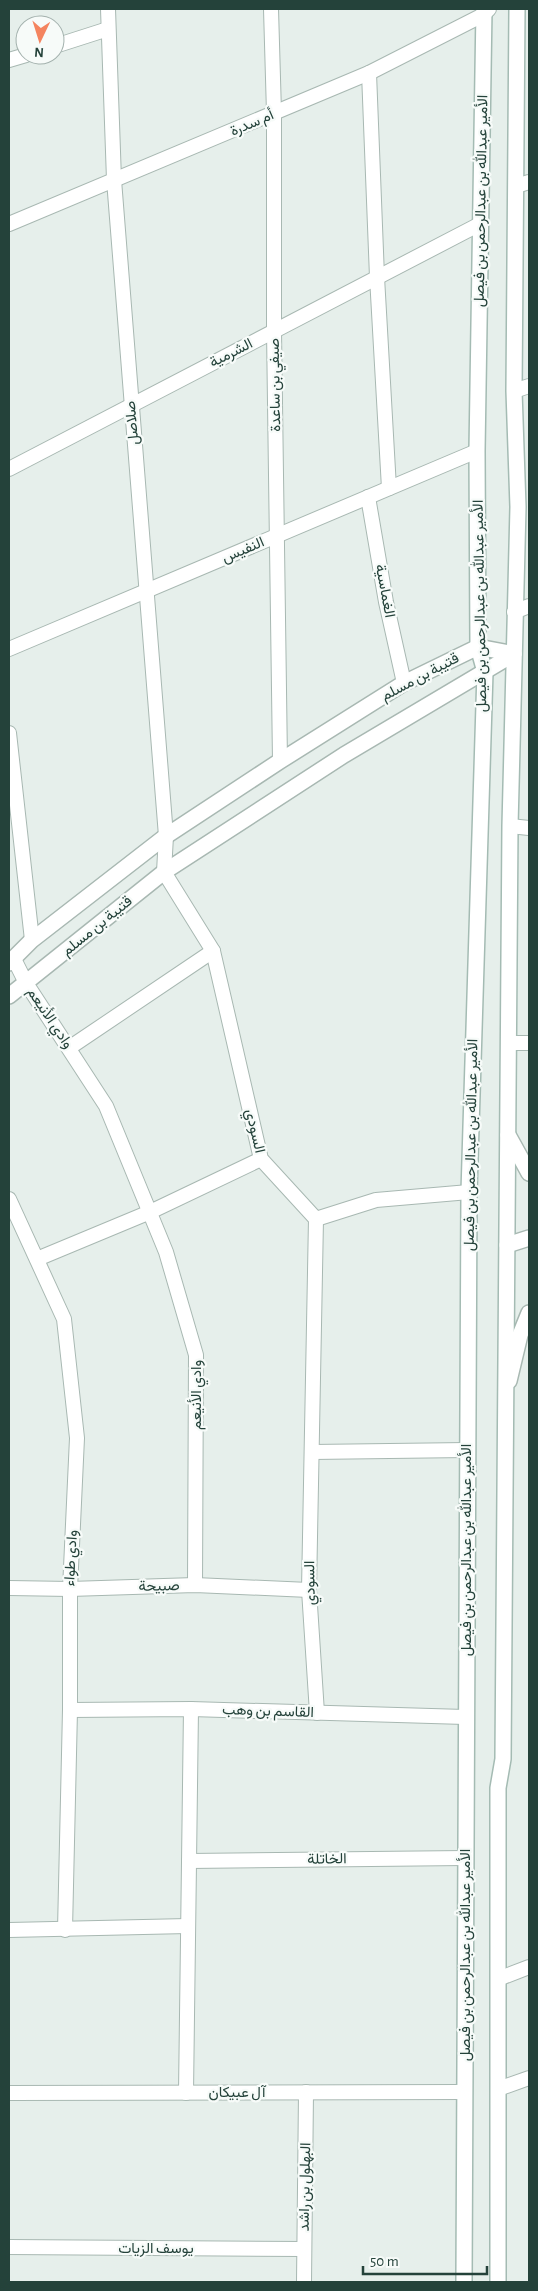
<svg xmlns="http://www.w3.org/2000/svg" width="538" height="2291" viewBox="0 0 538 2291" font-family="'Alegreya Sans',Vazirmatn,sans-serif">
	<rect width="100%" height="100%" fill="#e6efeb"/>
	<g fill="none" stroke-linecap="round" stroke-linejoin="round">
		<g stroke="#a8b8b2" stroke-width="16">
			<g id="minor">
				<polyline points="108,9 114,180 166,836 164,872 213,951 261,1159 316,1219 309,1590 317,1713"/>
				<polyline points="271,9 274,113 274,331 280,761"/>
				<polyline points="55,46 108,29"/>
				<polyline points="9,60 26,55"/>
				<polyline points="369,73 377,277 389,488"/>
				<polyline points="516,186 529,182"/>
				<polyline points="9,224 369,73 483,15 489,9"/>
				<polyline points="514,391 529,386"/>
				<polyline points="9,469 480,224"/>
				<polyline points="368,497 386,602 404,683"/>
				<polyline points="514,612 529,606"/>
				<polyline points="9,649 477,451"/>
				<polyline points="9,733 32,940"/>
				<polyline points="510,826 529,828"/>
				<polyline points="14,959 26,983 106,1106 166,1252 196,1355 195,1585"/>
				<polyline points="508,1043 529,1043"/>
				<polyline points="69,1048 213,951"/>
				<polyline points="9,1199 64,1319 77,1438 70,1589 70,1710 65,1930"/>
				<polyline points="316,1219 376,1200 469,1192"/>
				<polyline points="37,1259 150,1212 261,1159"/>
				<polyline points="312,1452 467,1450"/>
				<polyline points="9,1588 70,1589 195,1585 309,1590"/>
				<polyline points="70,1710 191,1709 465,1717"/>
				<polyline points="189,1861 465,1858"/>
				<polyline points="9,1930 188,1926"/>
				<polyline points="498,1979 529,1967"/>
				<polyline points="498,2089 529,2078"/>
				<polyline points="9,2093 465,2092"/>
				<polyline points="186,2093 191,1709"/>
				<polyline points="9,2247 304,2249"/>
				<polyline points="304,2282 306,2092"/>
			</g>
		</g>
		<g stroke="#a8b8b2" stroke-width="18">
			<g id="tertiary">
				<polyline points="9,963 32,940 166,836 280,761 404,683 478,647 514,654"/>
				<polyline points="9,996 164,872 344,755 514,654"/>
				<polyline points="508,1135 529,1173"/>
				<polyline points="507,1245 529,1238"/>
				<polyline points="509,1381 520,1335 529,1313"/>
			</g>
		</g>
		<g stroke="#a4bbb3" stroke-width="18">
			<g id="secondary">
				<polyline points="464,2282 469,1192 485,672 478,647 477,451 484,9"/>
				<polyline points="498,2282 498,1788 503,1759 510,826 518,507 514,391 517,9"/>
			</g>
		</g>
		<use href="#minor" stroke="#fff" stroke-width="14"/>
		<use href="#tertiary" stroke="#fff" stroke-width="15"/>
		<use href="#secondary" stroke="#fff" stroke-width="15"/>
	</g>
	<g text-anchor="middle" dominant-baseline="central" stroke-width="4.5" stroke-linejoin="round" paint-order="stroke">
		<g font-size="15" fill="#24423a" stroke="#f7fbf9">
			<text transform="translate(252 123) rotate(-23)">أم سدرة</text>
			<text transform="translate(481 201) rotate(-89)">الأمير عبدالله بن عبدالرحمن بن فيصل</text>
			<text transform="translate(231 353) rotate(-27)">الشرمية</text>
			<text transform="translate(275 385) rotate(-91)">صيفي بن ساعدة</text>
			<text transform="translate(132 423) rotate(-95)">صلاصل</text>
			<text transform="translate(243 550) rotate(-23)">النفيس</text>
			<text transform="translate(385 591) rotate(79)">الغماسية</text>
			<text transform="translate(480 606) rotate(-91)">الأمير عبدالله بن عبدالرحمن بن فيصل</text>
			<text transform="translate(420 677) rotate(-28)">قتيبة بن مسلم</text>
			<text transform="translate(97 926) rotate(-39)">قتيبة بن مسلم</text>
			<text transform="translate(50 1018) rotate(56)">وادي الأنيعم</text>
			<text transform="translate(255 1131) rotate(77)">السودي</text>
			<text transform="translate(471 1145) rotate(-89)">الأمير عبدالله بن عبدالرحمن بن فيصل</text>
			<text transform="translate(196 1395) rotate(-90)">وادي الأنيعم</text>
			<text transform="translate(466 1550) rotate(-90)">الأمير عبدالله بن عبدالرحمن بن فيصل</text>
			<text transform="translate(71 1558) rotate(-87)">وادي طواء</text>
			<text transform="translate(310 1583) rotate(-91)">السودي</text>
			<text transform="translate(159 1586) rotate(-1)">صبيحة</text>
			<text transform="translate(268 1711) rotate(2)">القاسم بن وهب</text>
			<text transform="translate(327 1859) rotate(-1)">الخاتلة</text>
			<text transform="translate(465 1955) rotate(-90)">الأمير عبدالله بن عبدالرحمن بن فيصل</text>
			<text x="237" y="2092">آل عبيكان</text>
			<text transform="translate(305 2187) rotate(-89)">البهلول بن راشد</text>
			<text x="156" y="2248">يوسف الزيات</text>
		</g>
	</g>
	<rect width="538" height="2291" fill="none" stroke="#24423a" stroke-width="20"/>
	<g transform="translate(40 40) rotate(184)"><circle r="24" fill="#f7fbf9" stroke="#a3b1ad"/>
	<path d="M0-4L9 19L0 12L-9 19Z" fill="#f4845f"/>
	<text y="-8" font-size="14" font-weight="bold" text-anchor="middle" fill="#24423a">N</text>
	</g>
	<path d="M363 2266v8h124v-8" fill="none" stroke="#24423a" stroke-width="2.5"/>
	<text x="370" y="2266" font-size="15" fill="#24423a" stroke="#f7fbf9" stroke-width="4" paint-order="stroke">50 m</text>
</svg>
